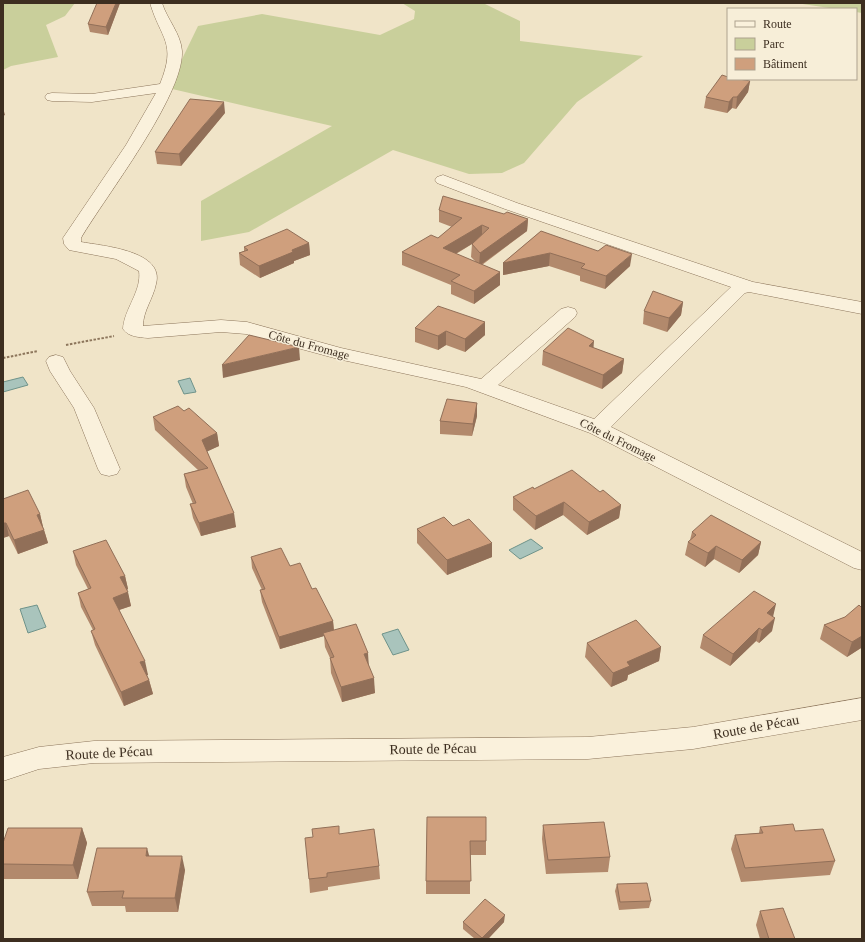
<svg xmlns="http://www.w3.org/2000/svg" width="865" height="942" viewBox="0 0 865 942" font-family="'Times New Roman',serif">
	<rect width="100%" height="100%" fill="#f0e4c8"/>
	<g fill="#c9cf9b">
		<polygon points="3,3 75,3 65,16 46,25 58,57 11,66 3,70"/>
		<polygon points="402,3 483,3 520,21 520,41 643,56 577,102 524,163 502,173 469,174 393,150 249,232 201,241 201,201 332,126 168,88 198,26 262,14 380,35 414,19 415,11"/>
		<polygon points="796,3 862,3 862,13 856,12 856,9 836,9"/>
	</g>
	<g fill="#a9c4bc" stroke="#6f938a">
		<polygon points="23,377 28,385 3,392 3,382"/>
		<polygon points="190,378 196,392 184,394 178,381"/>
		<polygon points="531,539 543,548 520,559 509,550"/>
		<polygon points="37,605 46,627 28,633 20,609"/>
		<polygon points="398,629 409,650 393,655 382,634"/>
	</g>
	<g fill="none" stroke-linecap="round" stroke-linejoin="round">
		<g stroke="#8d765c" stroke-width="1">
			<g id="minor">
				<path d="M150,3h12c5,16 19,31 20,48 2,45 -77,146 -101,187v4c23,4 84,9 75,42 -3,15 -13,27 -13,42l78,-6 26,2 94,26 140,31 80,-70 7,-2 7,2 2,4 -2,4 -77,68 96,34 137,-132 -226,-78 -68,-26 -2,-3 2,-3 6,-2 74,28 236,79 109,20v12l-113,-22 -4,1 -134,134 251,125v18l-8,-2 -264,-135 -124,-46 -128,-28 -92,-25 -25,-2 -73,6c-10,-1 -19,-1 -25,-9 1,-20 19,-38 16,-58l-23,-12 -47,-9 -5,-6 -1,-6 63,-93 30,-52 -64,9 -40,-1 -5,-1 -2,-3 2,-3 5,-1 40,1 68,-10c17,-42 1,-44 -10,-81z"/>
				<polygon points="56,355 63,357 70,371 94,408 120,469 117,474 109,476 101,474 98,469 74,408 50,371 46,361 49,357"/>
				<polygon points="862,698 862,720 693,749 588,759 94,763 39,769 3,781 3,757 39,747 94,741 588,737 693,727"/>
			</g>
		</g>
		<g stroke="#8d765c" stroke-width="2" stroke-dasharray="2.5 1.5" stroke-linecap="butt">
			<polyline points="66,345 114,336"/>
			<polyline points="3,358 38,351"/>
		</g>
		<use href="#minor" fill="#faf1dc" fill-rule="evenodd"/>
	</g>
	<g fill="#b2896c" fill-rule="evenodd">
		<polygon points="120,3 108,35 90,32 88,24"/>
		<polygon points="750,81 748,92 736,109 732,108 727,113 704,108 706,97"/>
		<polygon points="225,113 181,166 157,164 155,152"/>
		<path d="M439,210l65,4 24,5 -1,12 -45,34 18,7v13l-26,19 -23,-10v-9l-49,-20v-13l36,-14 14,-11 -13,-5zM472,244l-1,13 5,5 -20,-8z"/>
		<polygon points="541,231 630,266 605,289 580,281 580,276 549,266 503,275 503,263"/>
		<polygon points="309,243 310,255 294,261 294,263 260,278 240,265 239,253 244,251 244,247"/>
		<polygon points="683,302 681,315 667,332 643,324 644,311"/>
		<polygon points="485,322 485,335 465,352 446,345 438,350 415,342 415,328"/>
		<polygon points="594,348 624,359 622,373 602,389 542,365 543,351"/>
		<polygon points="477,403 477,416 472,436 440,434 440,421"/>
		<polygon points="184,411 217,433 219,446 207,451 236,527 201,536 193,518 190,504 193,504 186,487 184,474 198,470 155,430 153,417"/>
		<polygon points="534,489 600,492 621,505 619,518 587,535 563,515 535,530 513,510 513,497"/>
		<polygon points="3,499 40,514 43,527 48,543 18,554 9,536 3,538"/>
		<polygon points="453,526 492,543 492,557 447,575 417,543 417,529"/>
		<polygon points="692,532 761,542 758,555 739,573 714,559 705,567 685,555 688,542 690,540"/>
		<polygon points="73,551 125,576 128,589 127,590 131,606 119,610 148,675 147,675 149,680 153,694 124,706 95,645 91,631 93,630 81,607 78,593 88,589 76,565"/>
		<polygon points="251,557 312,589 333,621 334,630 369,666 375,693 342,702 331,673 330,658 325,647 324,636 280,649 262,602 260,590 262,590 252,568"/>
		<polygon points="862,608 862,649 861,648 847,657 820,639 824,625 845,617"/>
		<polygon points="773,616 772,631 759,643 756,641 730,666 700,648 703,635"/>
		<polygon points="587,643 661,647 659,661 628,675 627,680 611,687 585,657"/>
		<polygon points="486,817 486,855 470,855 470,894 426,894 426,881"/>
		<polygon points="543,825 610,857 608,872 546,874 542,839"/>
		<polygon points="760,827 795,831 835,861 830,875 741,882 731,849 735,835 759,833"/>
		<polygon points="82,828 87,843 78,879 3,879 3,843"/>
		<polygon points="339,834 379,866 380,879 328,887 328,890 310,893 309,879"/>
		<polygon points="150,856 185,870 178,912 126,912 125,906 92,906 87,892"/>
		<polygon points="617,884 651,901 649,908 619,910 615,891"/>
		<polygon points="760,911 795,939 760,939 756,925"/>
		<polygon points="463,922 504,922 488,939 475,939 463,929"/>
	</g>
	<g fill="#916f58">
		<polygon points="116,3 120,3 108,35 106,27"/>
		<polygon points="750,81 748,92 736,109 737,97"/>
		<polygon points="733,97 732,108 727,113 729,102"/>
		<polygon points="224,102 225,113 181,166 179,154"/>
		<polygon points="3,108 5,115 3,116"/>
		<polygon points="528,219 527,231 479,266 480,253"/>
		<polygon points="482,225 482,238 443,261 443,248"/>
		<polygon points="309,243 310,255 294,261 294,263 260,278 259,266 292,250"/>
		<polygon points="550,253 549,266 503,275 503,263"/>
		<polygon points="632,254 630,266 605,289 606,276"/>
		<polygon points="500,272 500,285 474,304 474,291"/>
		<polygon points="683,302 681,315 667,332 669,318"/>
		<polygon points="485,322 485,335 465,352 465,339"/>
		<polygon points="446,331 446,345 438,350 438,336"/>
		<polygon points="594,341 593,354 589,346"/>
		<polygon points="299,347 300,360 223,378 222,365"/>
		<polygon points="624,359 622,373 602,389 603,375"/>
		<polygon points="477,403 477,416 472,436 473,424"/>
		<polygon points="217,433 219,446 204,453 202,440"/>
		<polygon points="564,502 563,515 535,530 536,516"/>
		<polygon points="621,505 619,518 587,535 589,522"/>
		<polygon points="234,513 236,527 201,536 199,523"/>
		<polygon points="40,514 43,527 40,528 37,515"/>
		<polygon points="3,523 6,523 9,536 3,538"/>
		<polygon points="44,530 48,543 18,554 14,540"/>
		<polygon points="761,542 758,555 739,573 742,560"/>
		<polygon points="492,543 492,557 447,575 447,560"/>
		<polygon points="716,546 714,559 705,567 708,553"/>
		<polygon points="125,576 128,589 123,591 120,577"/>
		<polygon points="128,592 131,606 116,611 113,598"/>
		<polygon points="776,604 773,617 767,613"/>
		<polygon points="775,618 772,631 759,643 762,630"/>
		<polygon points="333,621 334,633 323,633 324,636 280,649 279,637"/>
		<polygon points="759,628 756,641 730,666 733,654"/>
		<polygon points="862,636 862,646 861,648 847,657 852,642"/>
		<polygon points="661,647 659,661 628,675 627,680 611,687 613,673 627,662"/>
		<polygon points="368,653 369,668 364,654"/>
		<polygon points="145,661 148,675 144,676 140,662"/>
		<polygon points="374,678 375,693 342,702 341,687"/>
		<polygon points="149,680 153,694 124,706 121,692"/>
		<polygon points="82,828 87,843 78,879 73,865"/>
		<polygon points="147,848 151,862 146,856"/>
		<polygon points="182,856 185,870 178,912 175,898"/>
		<polygon points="505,915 504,922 488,939 482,939 482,938"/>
	</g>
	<g fill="#cf9f7d" stroke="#916f58">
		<polygon points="97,3 116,3 106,27 88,24"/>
		<polygon points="722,75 728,77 728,79 739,79 750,81 737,97 733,97 729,102 706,97"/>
		<polygon points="190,99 224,102 179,154 155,152"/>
		<polygon points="443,196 504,214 507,212 528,219 480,253 472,244 489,228 482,225 443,248 500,272 474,291 451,281 460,275 402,252 431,235 438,238 462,218 439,210"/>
		<polygon points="287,229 309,243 292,250 293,252 259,266 239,253 248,250 244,247"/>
		<polygon points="541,231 598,251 606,245 632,254 606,276 581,268 585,264 550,253 503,263"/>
		<polygon points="653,291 683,302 669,318 644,311"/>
		<polygon points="438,306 485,322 465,339 446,331 438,336 415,328"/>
		<polygon points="568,328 594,341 589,346 624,359 603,375 543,351"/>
		<polygon points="249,335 299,347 222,365"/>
		<polygon points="447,399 477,403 473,424 440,421"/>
		<polygon points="178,406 184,411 189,408 217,433 202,440 234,513 199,523 190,504 196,503 184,474 208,468 153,417"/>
		<polygon points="572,470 600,492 603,490 621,505 589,522 564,502 536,516 513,497 533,487 534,489"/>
		<polygon points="28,490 40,514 37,515 44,530 14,540 6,523 3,523 3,499"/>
		<polygon points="711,515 761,542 742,560 716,546 708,553 688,542 696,535 692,532"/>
		<polygon points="444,517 453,526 469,519 492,543 447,560 417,529"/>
		<polygon points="106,540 125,576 120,577 128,592 113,598 145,661 140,662 149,680 121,692 91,631 95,629 78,593 91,588 73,551"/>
		<polygon points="281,548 290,566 300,563 312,589 316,588 333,621 279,637 260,590 265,589 251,557"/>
		<polygon points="754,591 776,604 767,613 775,618 762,630 759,628 733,654 703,635"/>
		<polygon points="859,605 862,608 862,636 852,642 824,625 845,617"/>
		<polygon points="636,620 661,647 627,662 630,666 613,673 587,643"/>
		<polygon points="356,624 368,653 364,654 374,678 341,687 330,658 334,657 323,633"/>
		<polygon points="427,817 486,817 486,841 470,841 471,881 426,881"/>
		<polygon points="604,822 610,857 548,860 543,825"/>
		<polygon points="793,824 795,831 823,829 835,861 745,868 735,835 763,833 760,827"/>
		<polygon points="339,826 339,834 374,829 379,866 327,873 327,877 309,879 305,838 313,837 312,829"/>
		<polygon points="8,828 82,828 73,865 3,864 3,843"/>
		<polygon points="97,848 147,848 146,856 182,856 175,898 122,898 124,891 87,892"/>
		<polygon points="647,883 651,901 620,902 617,884"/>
		<polygon points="485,899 505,915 482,938 463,922"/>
		<polygon points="783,908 795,939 769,939 760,911"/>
	</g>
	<g text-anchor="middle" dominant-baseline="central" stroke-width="3" stroke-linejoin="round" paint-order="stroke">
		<g font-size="12" fill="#3d2e20" stroke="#f7eed8">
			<text transform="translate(309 345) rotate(15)">Côte du Fromage</text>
			<text transform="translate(618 440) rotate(26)">Côte du Fromage</text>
		</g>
		<g font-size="14" fill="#3d2e20" stroke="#f7eed8">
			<text transform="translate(756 727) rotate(-10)">Route de Pécau</text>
			<text transform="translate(433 749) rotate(-1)">Route de Pécau</text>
			<text transform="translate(109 753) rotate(-3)">Route de Pécau</text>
		</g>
	</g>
	<rect width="865" height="942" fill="none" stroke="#3d2e20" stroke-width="8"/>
	<rect x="727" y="8" width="130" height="72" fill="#f7eed8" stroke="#ada18e"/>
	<rect x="735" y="21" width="20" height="6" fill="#faf1dc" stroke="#ada18e"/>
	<text x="763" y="28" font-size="12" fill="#3d2e20">Route</text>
	<rect x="735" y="38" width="20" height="12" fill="#c9cf9b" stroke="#ada18e"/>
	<text x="763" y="48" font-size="12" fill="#3d2e20">Parc</text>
	<rect x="735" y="58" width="20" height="12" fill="#cf9f7d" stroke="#ada18e"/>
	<text x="763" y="68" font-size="12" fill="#3d2e20">Bâtiment</text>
</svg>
